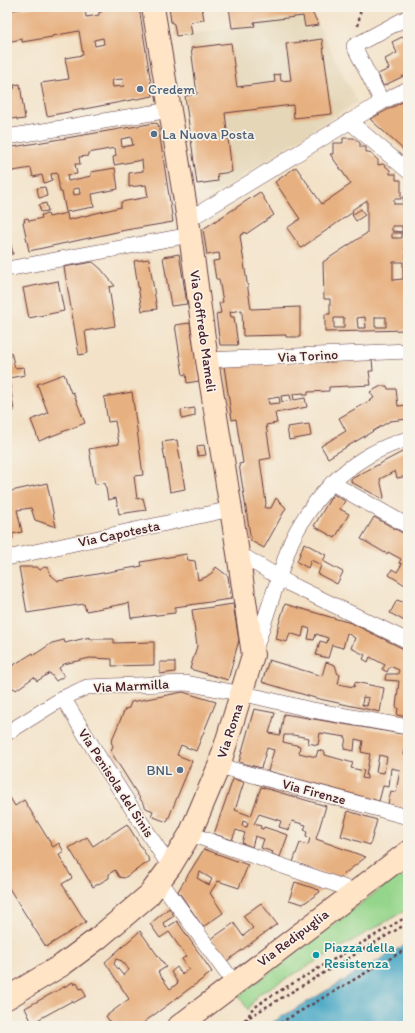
<svg xmlns="http://www.w3.org/2000/svg" width="415" height="1033" viewBox="0 0 415 1033" font-family="Itim,sans-serif">
	<rect width="100%" height="100%" fill="#f7f3e8"/>
	<filter id="ink" filterUnits="userSpaceOnUse"><feTurbulence type="fractalNoise" baseFrequency=".025" numOctaves="2"/><feDisplacementMap in="SourceGraphic" scale="8" xChannelSelector="R" yChannelSelector="G"/><feConvolveMatrix kernelMatrix="1 2 1 2 8 2 1 2 1" color-interpolation-filters="sRGB"/></filter>
	<filter id="wash" filterUnits="userSpaceOnUse"><feTurbulence type="fractalNoise" baseFrequency=".012" numOctaves="4" result="noise"/><feDisplacementMap in="SourceGraphic" scale="16" xChannelSelector="R" yChannelSelector="G"/><feGaussianBlur stdDeviation="0.9" result="paint"/><feColorMatrix in="noise" values="0 0 0 0 0 0 0 0 0 0 0 0 0 0 0 0 0 1.4 0 .05"/><feComposite in="paint" operator="in"/></filter>
	<g filter="url(#wash)">
		<rect width="100%" height="100%" fill="#f3e2c8"/>
		<polygon fill="#e4d6b7" points="229,7 309,7 357,102 214,194 198,196 185,96 197,94 188,35 232,28"/>
		<polygon fill="#95d58b" stroke="#707a5b" points="400,874 408,884 408,909 259,994 255,999 248,1010 239,996"/>
		<polygon fill="#45a6c5" stroke="#486278" points="408,943 408,1026 266,1026"/>
		<g id="blocks">
			<g fill="#e7b080" fill-rule="evenodd">
				<path d="M31,7h54l1,10 13,-2v-3h3l-1,-5h38l14,89 -106,20 -6,-33 28,-4 -4,-21 18,-3 -4,-24 -27,5v1l-30,5v-3l-15,3v-31zM103,38l1,6 -9,2 -1,-6zM122,79l2,7 -11,1 -1,-7z"/>
				<polygon points="169,7 202,7 204,20 190,22 192,34 176,36 174,24 171,22"/>
				<polygon points="229,7 309,7 319,25 305,27 303,16 254,22 255,26 232,28"/>
				<polygon points="408,34 408,74 383,86 378,74 389,69 385,59 397,53 392,42"/>
				<polygon points="322,39 332,114 294,118 293,105 225,113 232,172 217,174 218,181 197,184 185,96 197,94 191,48 231,43 237,87 275,82 274,75 280,74 281,81 291,80 286,44"/>
				<polygon points="20,84 25,119 17,120 17,118 7,120 7,90 15,88 14,85"/>
				<polygon points="408,99 408,147 407,153 370,119"/>
				<path d="M155,123l3,1 15,98 -47,8 -97,21 -6,-29h2l-1,-3 4,-1 1,3 13,-3 -1,-3 7,-1 1,3 18,-4 1,7 53,-13v-5l27,-5 -2,-12 -17,2v-14l14,-2 -1,-11 -28,5 -1,-8 3,-1 -1,-8 -27,5v3l-9,1 1,7h-5l2,10 -10,1 1,6 23,-5v-4l24,-4 3,21 -26,5 2,13 -28,5 -4,-20h-2l-3,-19 -6,1 1,6 -8,3 -2,-8 -9,2 -2,-9 -24,4v-24zM131,137l2,8 -11,2 -1,-8zM79,188l1,6 -6,1 -1,-6z"/>
				<path d="M343,138h11l6,5v4h6v5h3l9,8v5l5,-1 7,6v4h6v6h5v19h-7v5h10l-1,-7h4l1,16h-4v7h1v31h1v37h2v42l-83,2v-18h5v-15h-6l-1,-37 44,-29v-33l-15,10 1,2 -52,36 -14,-20 13,-9 -25,-37 21,-15 26,37 29,-20 -21,-30h3v-11h10zM392,226h10v6l-10,-1zM392,233h10v5h-10zM393,262h10v17l-10,1zM365,317l1,11h-8l-1,-10zM375,317h11v10h-11zM334,318h10v10h-10z"/>
				<polygon points="45,187 47,196 39,198 37,188"/>
				<polygon points="260,192 274,215 246,234 245,232 240,236 251,309 300,307 300,337 286,337 286,335 243,336 242,310 230,312 231,317 234,317 238,345 220,345 216,314 221,313 219,303 223,302 219,279 216,279 213,261 220,260 219,253 207,255 203,229"/>
				<polygon points="46,203 48,211 41,212 39,205"/>
				<polygon points="361,209 365,215 356,221 352,215"/>
				<polygon points="7,231 8,231 13,254 7,255"/>
				<polygon points="179,254 187,304 171,306 163,257"/>
				<polygon points="149,259 157,309 142,311 134,261"/>
				<polygon points="93,262 101,269 115,286 109,287 115,326 85,331 88,353 79,355 64,267"/>
				<polygon points="58,281 64,311 29,318 23,288"/>
				<polygon points="190,323 199,381 187,383 186,374 183,375 175,325"/>
				<polygon points="7,352 11,352 15,368 24,367 25,375 9,378 14,411 7,412"/>
				<path d="M372,359l1,12h-4l2,14 -42,2v4l-21,1v3h-4v-2l-11,1 1,6 11,-2 2,9 -32,6 2,10 -11,2 5,33 -11,2 6,43 -1,5h6l5,-10 10,10 -22,40 -13,-7 -12,-77 4,-1 -7,-44 -4,1 -8,-54zM290,395l1,5 -9,2 -1,-6zM279,397l1,6 -11,1 -1,-5z"/>
				<polygon points="64,374 71,393 73,392 85,423 39,441 31,420 48,413 37,384"/>
				<polygon points="381,386 387,386 388,389 396,389 398,406 408,405 408,419 390,421 328,458 321,446 346,431 339,418 374,398 370,392"/>
				<polygon points="132,392 143,475 134,476 137,499 143,498 146,510 119,514 116,498 108,500 105,483 95,484 89,449 119,444 115,421 108,422 104,397"/>
				<polygon points="195,408 195,416 182,419 181,410"/>
				<polygon points="309,424 311,436 289,440 287,427"/>
				<polygon points="177,440 185,489 170,492 162,442"/>
				<polygon points="204,445 206,455 198,456 197,446"/>
				<polygon points="408,450 408,476 397,478 395,471 380,479 384,497 383,499 351,482 351,479 404,451"/>
				<polygon points="47,483 56,527 35,520 31,508 17,510 22,532 12,534 13,538 7,539 7,492"/>
				<polygon points="333,494 345,501 340,509 349,514 335,538 314,526"/>
				<polygon points="374,517 408,536 408,579 405,585 389,575 392,569 397,572 402,564 399,563 401,559 388,552 387,554 361,539"/>
				<polygon points="304,543 326,555 323,561 343,572 337,584 318,574 321,565 311,560 308,568 297,562"/>
				<polygon points="186,554 188,560 195,561 198,580 206,577 213,572 216,567 228,576 231,599 175,607 175,613 131,618 129,603 86,611 84,604 27,613 19,567 37,567 40,570 44,567 48,568 51,575 58,581 142,566 141,562"/>
				<polygon points="397,600 408,604 408,623 390,613"/>
				<polygon points="233,604 239,640 228,680 190,669 197,646 192,610"/>
				<polygon points="285,604 351,623 408,651 408,717 397,715 398,708 396,707 399,681 385,680 386,674 398,674 399,670 390,666 387,672 382,669 385,665 370,657 368,662 363,659 365,655 351,648 355,638 347,633 343,648 332,645 328,658 316,655 320,641 327,643 328,638 316,634 314,640 308,639 310,629 304,627 302,637 290,633 287,642 276,639 278,630 277,630"/>
				<polygon points="90,637 90,639 114,639 114,643 154,642 154,665 112,666 112,659 90,658 64,664 59,668 64,676 56,681 50,673 37,681 34,677 16,690 14,688 7,692 7,669 33,653 34,655 52,643 64,640 65,643"/>
				<path d="M269,660l53,16 4,-14 9,3 2,6v2l3,2 -2,9 16,3 1,-5 29,6 -4,24 -65,-14 -53,-16zM363,697l6,1 -2,8 -5,-1z"/>
				<polygon points="160,662 175,662 175,672 160,674"/>
				<polygon points="183,692 216,702 196,751 181,745 177,755 192,761 167,822 151,816 153,811 146,808 111,752 113,746 111,742 125,709 129,708 131,702"/>
				<path d="M254,709l21,4 -6,20 11,2 4,-21 124,21v14l-3,-1 -1,7 4,1v40l-2,13 -18,-5 3,-13 5,1 4,-22 -9,-2 -2,19 -6,-1 -4,15 -111,-30 6,-21 -7,-2 -6,20 -22,-6zM320,733l26,4 -2,12 10,2 1,-12 8,2 -2,11 9,2 -4,22h1v3l-5,-1 2,-7 -13,-3 2,-5 -28,-8v-3l-7,-2 -2,7 -17,-4 1,-7 -17,-4 1,-7h9l16,3 -1,5 10,2zM379,755l8,2 -3,16 -8,-1z"/>
				<path d="M233,779l11,3 -9,28 16,6 10,-29 65,19 -10,33 50,18 -27,21 -46,-16 7,-19 8,2 2,-7 -4,-2 1,-5 -3,-1 2,-5 -14,-4 -3,9 -10,-3 2,-6 -22,-7 -5,10 7,2 -1,2 3,1 1,-2 24,8 -8,22 -8,-3 1,-2 -12,-4 3,-9 -9,-3 -3,11 -10,-4 3,-10 -9,-3 -4,10 -18,-6zM243,821l5,2 -1,4 -5,-1z"/>
				<polygon points="9,796 15,806 24,800 53,847 59,843 64,852 59,855 72,878 62,884 86,922 46,947 7,885 7,797"/>
				<polygon points="348,811 377,820 370,845 341,836"/>
				<polygon points="127,824 150,861 124,878 119,877 115,870 109,874 109,878 93,887 69,848 87,837 93,846"/>
				<path d="M204,849l44,16 -9,23 -21,-7 -8,12 13,20 -20,14 -25,-36zM200,872l12,7 -3,6 -12,-7z"/>
				<polygon points="295,882 319,890 320,892 303,904 289,900"/>
				<polygon points="261,903 277,924 227,961 211,939 234,923 243,936 253,928 243,916"/>
				<path d="M169,908l5,8 -11,7 3,5 11,-7 35,51 -73,54h-33l-1,-1 5,-3 -4,-6 23,-17 -24,-37 35,-31 26,36 -8,5 12,17 8,-6 -7,-11 6,-5 5,7 7,-5 -7,-10 4,-3 -17,-24 -9,6 -10,-14zM116,959l6,2v3l2,-1 5,7 -6,5 -9,-11z"/>
				<polygon points="73,982 74,985 77,983 80,989 82,988 86,996 73,1003 72,1001 32,1023 25,1008"/>
			</g>
		</g>
	</g>
	<g filter="url(#ink)">
		<use href="#blocks" fill-opacity="0" stroke="#633c43" stroke-width="1"/>
		<g fill="none" stroke-linecap="round" stroke-linejoin="round">
			<g stroke="#633c43" stroke-width="16">
				<g id="street">
					<polyline points="382,102 354,46 408,17"/>
					<polyline points="349,121 408,171"/>
					<polyline points="7,137 170,110"/>
					<polyline points="188,220 382,102 408,89"/>
					<polyline points="7,269 190,235"/>
					<polyline points="207,360 408,351"/>
					<polyline points="332,483 408,526"/>
					<polyline points="238,553 290,584 408,641"/>
					<polyline points="7,558 231,509"/>
					<path d="M255,650c7,-22 14,-44 22,-67 5,-14 9,-29 15,-43 24,-49 63,-86 116,-101"/>
					<polyline points="63,698 100,759 170,867"/>
					<polyline points="7,733 63,698 87,687 186,683 258,697 312,710 408,727"/>
					<polyline points="219,766 408,817"/>
					<polyline points="190,834 355,891"/>
					<polyline points="160,881 234,983"/>
				</g>
			</g>
			<g stroke="#633c43" stroke-width="24">
				<g id="secondary">
					<polyline points="7,998 62,965 97,939 149,895 170,867 190,834 219,766 253,655 238,553 207,360 188,220 153,7"/>
					<polyline points="179,1026 408,852"/>
				</g>
			</g>
			<g stroke="#633c43" stroke-width="2.5" stroke-dasharray="3 3" stroke-linecap="butt">
				<polyline points="358,26 361,7"/>
				<polyline points="234,1026 408,923"/>
				<polyline points="243,1026 249,1017 250,1011 266,999 408,916"/>
				<polyline points="275,1026 408,948"/>
			</g>
			<use href="#street" stroke="#fff" stroke-width="15"/>
			<use href="#secondary" stroke="#ffe4c6" stroke-width="22"/>
		</g>
	</g>
	<g fill="#5c6f8a" stroke="#f7f3e8" stroke-width="1.5">
		<circle cx="140" cy="89" r="4"/>
		<circle cx="154" cy="134" r="4"/>
		<circle cx="180" cy="770" r="4"/>
	</g>
	<circle fill="#0f9aa8" stroke="#f7f3e8" stroke-width="1.5" cx="316" cy="955" r="4"/>
	<g text-anchor="middle" dominant-baseline="central" stroke-width="3.5" stroke-linejoin="round" paint-order="stroke">
		<g font-size="14" fill="#4e5e75" stroke="#f7f3e8" text-anchor="start">
			<text x="148" y="89">Credem</text>
			<text x="162" y="134">La Nuova Posta</text>
			<text x="172" y="770" text-anchor="end">BNL</text>
		</g>
		<g font-size="14" fill="#4a1f2b" stroke="#f7f3e8">
			<text transform="translate(203 331) rotate(82)">Via Goffredo Mameli</text>
			<text transform="translate(308 356) rotate(-3)">Via Torino</text>
			<text transform="translate(119 534) rotate(-12)">Via Capotesta</text>
			<text transform="translate(131 686) rotate(-3)">Via Marmilla</text>
			<text transform="translate(230 731) rotate(-72)">Via Roma</text>
			<text transform="translate(116 783) rotate(57)">Via Penisola del Sinis</text>
			<text transform="translate(314 792) rotate(15)">Via Firenze</text>
			<text transform="translate(293 938) rotate(-37)">Via Redipuglia</text>
		</g>
		<g font-size="14" fill="#0d838f" stroke="#f7f3e8" text-anchor="start">
			<text x="324" y="947">Piazza della<tspan x="324" dy="16">Resistenza</tspan></text>
		</g>
	</g>
	<rect width="415" height="1033" fill="none" stroke="#f7f3e8" stroke-width="24"/>
</svg>
